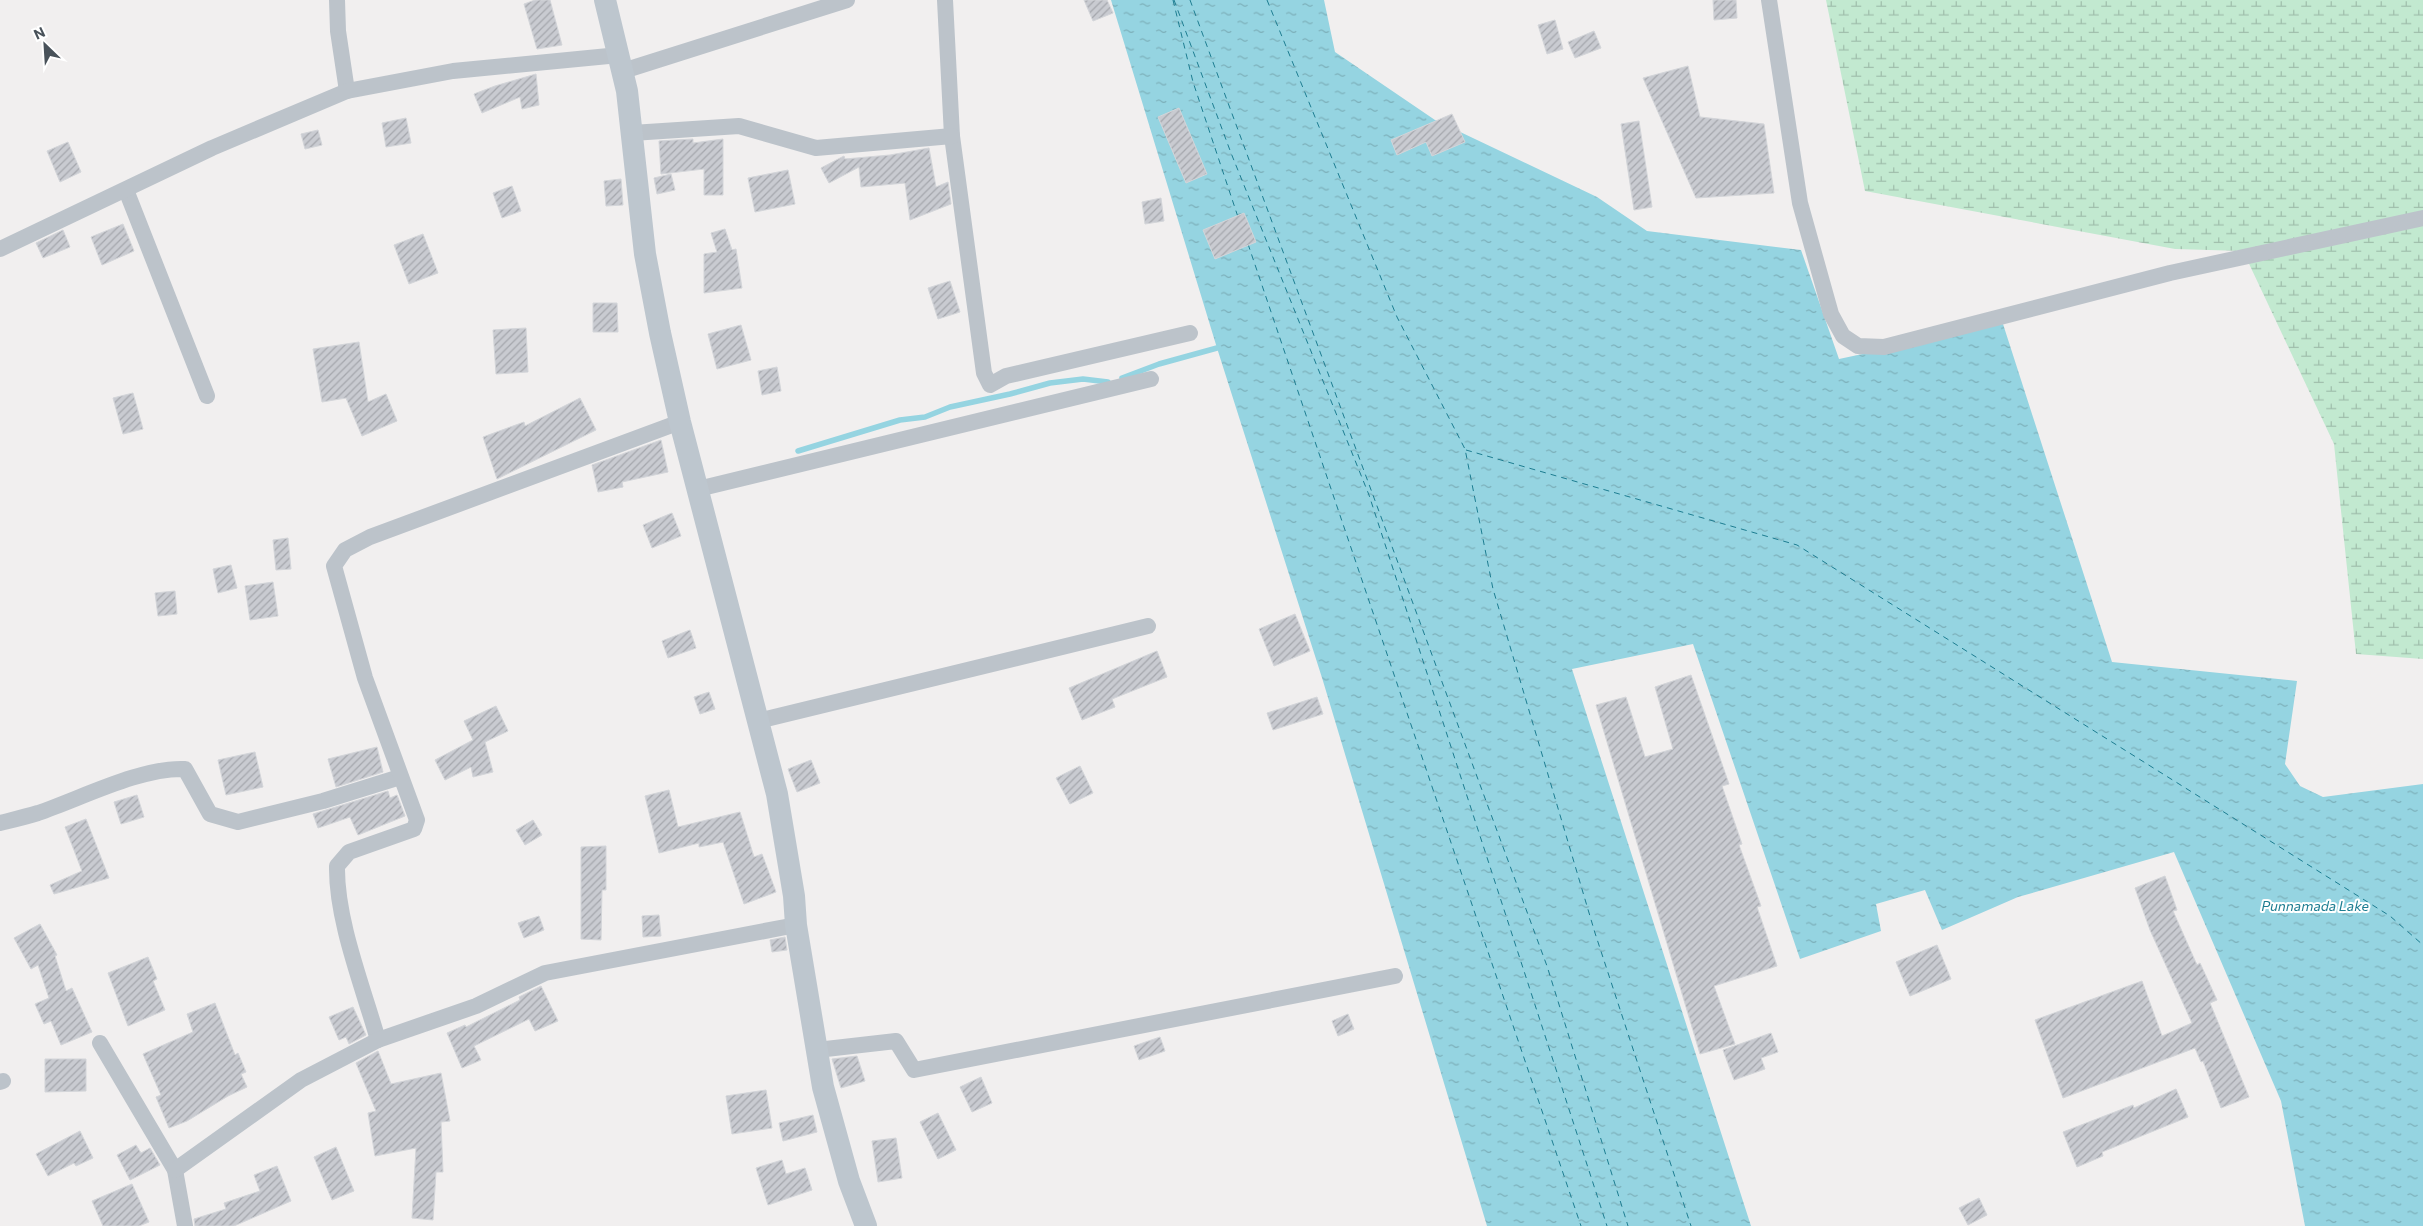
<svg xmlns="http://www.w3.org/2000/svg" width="2423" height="1226" viewBox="0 0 2423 1226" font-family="Commissioner,sans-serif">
	<defs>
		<pattern id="wetland-marsh" width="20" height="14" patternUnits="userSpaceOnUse" patternTransform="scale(1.25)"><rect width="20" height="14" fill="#c2e9d0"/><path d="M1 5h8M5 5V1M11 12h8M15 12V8" fill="none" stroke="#a0bfac"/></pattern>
		<pattern id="water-ripples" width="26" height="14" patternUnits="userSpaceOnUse" patternTransform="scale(1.25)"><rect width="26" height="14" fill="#95d4e1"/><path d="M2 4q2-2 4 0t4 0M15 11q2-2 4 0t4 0" fill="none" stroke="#7cafb9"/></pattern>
		<pattern id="building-hatch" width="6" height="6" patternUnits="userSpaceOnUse" patternTransform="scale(1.25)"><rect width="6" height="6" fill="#c9cbd1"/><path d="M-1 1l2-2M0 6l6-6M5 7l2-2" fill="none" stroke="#a5a7ad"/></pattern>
	</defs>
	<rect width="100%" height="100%" fill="#f1efef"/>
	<polygon fill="url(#wetland-marsh)" points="1826,0 2423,0 2423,659 2356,654 2334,444 2243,251 2175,249 1865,191"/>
	<polygon fill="url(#water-ripples)" points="1111,0 1324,0 1335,52 1435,120 1597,197 1647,231 1801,250 1839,359 2003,324 2112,662 2297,681 2285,764 2300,786 2323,797 2423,784 2423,1226 2305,1226 2281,1101 2174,852 2018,897 1942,930 1925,890 1876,904 1881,931 1800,959 1693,644 1572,669 1751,1226 1487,1226 1323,681 1217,348"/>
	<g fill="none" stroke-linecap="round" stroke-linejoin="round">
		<g stroke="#95d4e1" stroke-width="5.5">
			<polyline points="1122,378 1159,364 1217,348"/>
			<polyline points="798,451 900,420 925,417 950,407 1010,394 1050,383 1083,379 1108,382"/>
		</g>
		<g stroke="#1d7d91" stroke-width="1" stroke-dasharray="6 5" stroke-linecap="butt">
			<polyline points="1173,0 1193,82 1238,217"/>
			<polyline points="1174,0 1231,153 1369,495 1607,1226"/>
			<polyline points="1190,0 1547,966 1628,1226"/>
			<polyline points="1267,0 1397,317 1465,449 1493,589 1595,933 1691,1226"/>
			<polyline points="1248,244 1581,1226"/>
			<polyline points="1466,450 1797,545 2390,916 2423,945"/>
		</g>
	</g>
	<g fill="url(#building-hatch)" stroke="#d3d5d9">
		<polygon points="535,0 550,0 562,45 537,49 524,4"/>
		<polygon points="1084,0 1107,0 1113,13 1093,21"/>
		<polygon points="1713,0 1736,0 1737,18 1714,20"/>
		<polygon points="1555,20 1563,49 1547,54 1538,25"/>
		<polygon points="1594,31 1601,48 1575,58 1568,42"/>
		<polygon points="1688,66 1700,117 1764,124 1774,193 1696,198 1643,78"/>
		<polygon points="536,74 539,105 522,109 520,97 482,113 474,94 495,86"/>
		<polygon points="1179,108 1207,174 1186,183 1158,117"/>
		<polygon points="1452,114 1465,142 1432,156 1426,142 1397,155 1391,140"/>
		<polygon points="406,118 411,143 386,147 382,123"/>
		<polygon points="1639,121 1652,207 1634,210 1621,124"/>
		<polygon points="318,130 322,145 305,149 301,134"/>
		<polygon points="693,139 693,143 723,139 723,195 704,195 704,169 661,174 659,141"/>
		<polygon points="68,142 81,172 60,182 47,151"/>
		<polygon points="929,148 936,187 948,182 951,204 910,220 905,183 861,187 859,167 829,183 821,168 844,156 845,159 890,155"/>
		<polygon points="788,170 795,204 755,212 748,178"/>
		<polygon points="671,174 675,190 657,194 654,178"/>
		<polygon points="621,179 623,205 606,206 604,181"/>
		<polygon points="512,186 521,211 502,218 493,193"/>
		<polygon points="1161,198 1164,221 1145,224 1142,202"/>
		<polygon points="1244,213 1256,242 1215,259 1203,230"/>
		<polygon points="123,224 134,251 102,265 91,237"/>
		<polygon points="725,229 732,250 736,249 742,288 704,293 704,254 717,252 711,233"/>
		<polygon points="63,230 70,247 43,258 36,243"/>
		<polygon points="423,234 438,273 409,284 394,245"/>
		<polygon points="950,281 960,312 938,319 928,288"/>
		<polygon points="593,303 617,303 618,332 593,332"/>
		<polygon points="741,325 751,360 717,369 708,334"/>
		<polygon points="526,328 528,372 496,374 493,330"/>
		<polygon points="359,342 368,402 386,394 397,421 362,436 346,398 322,402 313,349"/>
		<polygon points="777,367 781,391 762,395 758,371"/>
		<polygon points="133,393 143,429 123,434 113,398"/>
		<polygon points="580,398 596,430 497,479 483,437 524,422 525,426"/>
		<polygon points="661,440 668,472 622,482 623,487 598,492 592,465"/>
		<polygon points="672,513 681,536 652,548 643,525"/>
		<polygon points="288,538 291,569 276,570 273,540"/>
		<polygon points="231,565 237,588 218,593 213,569"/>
		<polygon points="273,582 278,616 250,620 245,586"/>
		<polygon points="175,591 177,614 158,616 155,593"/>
		<polygon points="1295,614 1310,651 1274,666 1259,629"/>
		<polygon points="690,630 696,648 668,658 662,641"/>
		<polygon points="1157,651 1167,677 1112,699 1115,707 1082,720 1069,688"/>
		<polygon points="1691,675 1729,784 1722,786 1742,844 1739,845 1761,906 1757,907 1777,966 1714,986 1735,1044 1700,1054 1596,705 1626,697 1645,757 1673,749 1655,687"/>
		<polygon points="709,692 715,709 700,714 694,697"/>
		<polygon points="1317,697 1323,714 1273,730 1267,713"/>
		<polygon points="496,706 508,731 485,742 493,772 473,777 471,767 445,780 435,760 473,740 464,721"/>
		<polygon points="377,747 383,772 336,787 328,759"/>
		<polygon points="255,752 263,787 226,795 218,760"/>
		<polygon points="811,760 820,783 797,792 788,769"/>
		<polygon points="1080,766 1093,793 1070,804 1056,778"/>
		<polygon points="669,790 678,827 740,812 754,857 762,854 776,892 744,904 723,842 699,847 699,843 659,853 645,796"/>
		<polygon points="388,791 390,798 397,795 405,816 358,835 350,817 318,828 313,814"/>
		<polygon points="137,795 144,817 121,824 114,802"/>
		<polygon points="86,819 109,878 54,894 50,885 82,871 65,827"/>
		<polygon points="533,820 542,835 525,845 516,830"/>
		<polygon points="606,846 606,890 602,890 601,940 581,939 581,847"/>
		<polygon points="2165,876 2177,910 2173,911 2197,965 2200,963 2217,1000 2210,1003 2249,1097 2221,1108 2203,1061 2201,1062 2195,1048 2063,1098 2035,1020 2142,981 2162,1036 2192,1023 2150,930 2135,888"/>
		<polygon points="659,915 661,936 643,937 642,916"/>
		<polygon points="539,916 544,930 524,938 518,923"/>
		<polygon points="40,924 57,955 55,956 66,991 72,988 92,1032 61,1045 51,1021 44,1024 35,1004 49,998 38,965 31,969 14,938"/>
		<polygon points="785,937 787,950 772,952 770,940"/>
		<polygon points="1937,945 1951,979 1910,996 1896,962"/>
		<polygon points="148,957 157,979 153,981 165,1010 128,1026 108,973"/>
		<polygon points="541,986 558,1021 535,1031 529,1019 474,1046 481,1060 462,1068 447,1033 465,1025 466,1027 520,1000 519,997"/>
		<polygon points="215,1003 235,1055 238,1053 246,1072 241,1074 247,1087 228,1096 187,1121 169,1128 156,1097 161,1095 143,1054 193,1032 187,1014"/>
		<polygon points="353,1007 366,1035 349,1044 346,1037 339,1040 329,1017"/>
		<polygon points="1348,1014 1354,1029 1338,1036 1332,1021"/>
		<polygon points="1771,1033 1778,1052 1761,1058 1765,1069 1734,1080 1723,1050"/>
		<polygon points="1160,1037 1165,1051 1139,1060 1134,1046"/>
		<polygon points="378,1051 391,1084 441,1073 450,1121 441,1122 443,1172 436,1172 433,1220 412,1218 416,1148 375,1156 368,1113 376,1111 356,1063"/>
		<polygon points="857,1056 865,1081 841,1088 832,1059"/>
		<polygon points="45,1059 86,1059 86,1091 45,1092"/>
		<polygon points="981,1077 992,1103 972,1112 960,1087"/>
		<polygon points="2176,1089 2188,1117 2102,1152 2103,1156 2077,1167 2063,1132 2133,1105 2134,1108"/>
		<polygon points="766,1090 772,1128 732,1134 726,1096"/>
		<polygon points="938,1113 956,1150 938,1159 920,1122"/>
		<polygon points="813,1115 817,1132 783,1141 779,1123"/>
		<polygon points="80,1131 93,1158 76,1166 74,1163 48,1176 36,1154"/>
		<polygon points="896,1138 902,1178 878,1182 872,1141"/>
		<polygon points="136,1145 141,1153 150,1148 160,1165 130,1180 117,1155"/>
		<polygon points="336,1147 354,1191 332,1200 314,1157"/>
		<polygon points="782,1160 786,1174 805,1168 812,1190 768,1205 756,1168"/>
		<polygon points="277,1166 291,1201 234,1226 195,1226 194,1219 226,1209 224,1203 260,1191 254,1175"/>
		<polygon points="132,1184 149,1222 139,1226 103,1226 92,1201"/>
		<polygon points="1979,1198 1987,1215 1968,1225 1959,1208"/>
	</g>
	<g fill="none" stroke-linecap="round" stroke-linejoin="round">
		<g stroke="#bcc3ca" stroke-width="16">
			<polyline points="337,0 338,31 347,91"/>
			<polyline points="945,0 952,136 984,373 990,385 1006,376 1190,333"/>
			<polyline points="1769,0 1800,203 1831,314 1843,336 1858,346 1884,347 2170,273 2423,218"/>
			<polyline points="623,71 847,0"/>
			<polyline points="632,133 739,126 816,148 952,136"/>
			<polyline points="126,190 207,396"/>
			<polyline points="0,249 212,148 347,91 453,71 619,55"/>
			<polyline points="698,489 1151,379"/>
			<polyline points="758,721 1148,626"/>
			<path d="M0,823c12,-3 25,-6 38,-10 42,-14 103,-46 147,-44l25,45 28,8 85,-21 77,-24"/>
			<path d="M378,1040c-15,-53 -42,-120 -41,-174l12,-14 65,-23 3,-9 -52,-142 -31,-112 11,-16 25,-13 310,-115"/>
			<polyline points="100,1043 175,1170 185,1226"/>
			<polyline points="817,1050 896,1041 914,1070 1395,976"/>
			<polyline points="0,1082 3,1081"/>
			<polyline points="175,1170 301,1080 378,1040 476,1006 545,973 796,925"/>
		</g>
		<polyline stroke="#bdc6ce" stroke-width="22" points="605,0 627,91 645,254 660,333 680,422 777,794 794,896 796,925 823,1087 849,1181 866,1226"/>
	</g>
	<g text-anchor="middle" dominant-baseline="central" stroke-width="4" stroke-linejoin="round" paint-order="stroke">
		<g font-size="14" font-style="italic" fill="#1d7d91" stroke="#fff">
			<text x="2315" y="905">Punnamada Lake</text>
		</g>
	</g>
	<g transform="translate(45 45) rotate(335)" stroke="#ffffff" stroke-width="4" paint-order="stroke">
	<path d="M0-4L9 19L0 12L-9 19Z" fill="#49525a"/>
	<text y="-8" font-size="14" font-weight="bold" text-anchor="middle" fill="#49525a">N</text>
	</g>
</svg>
